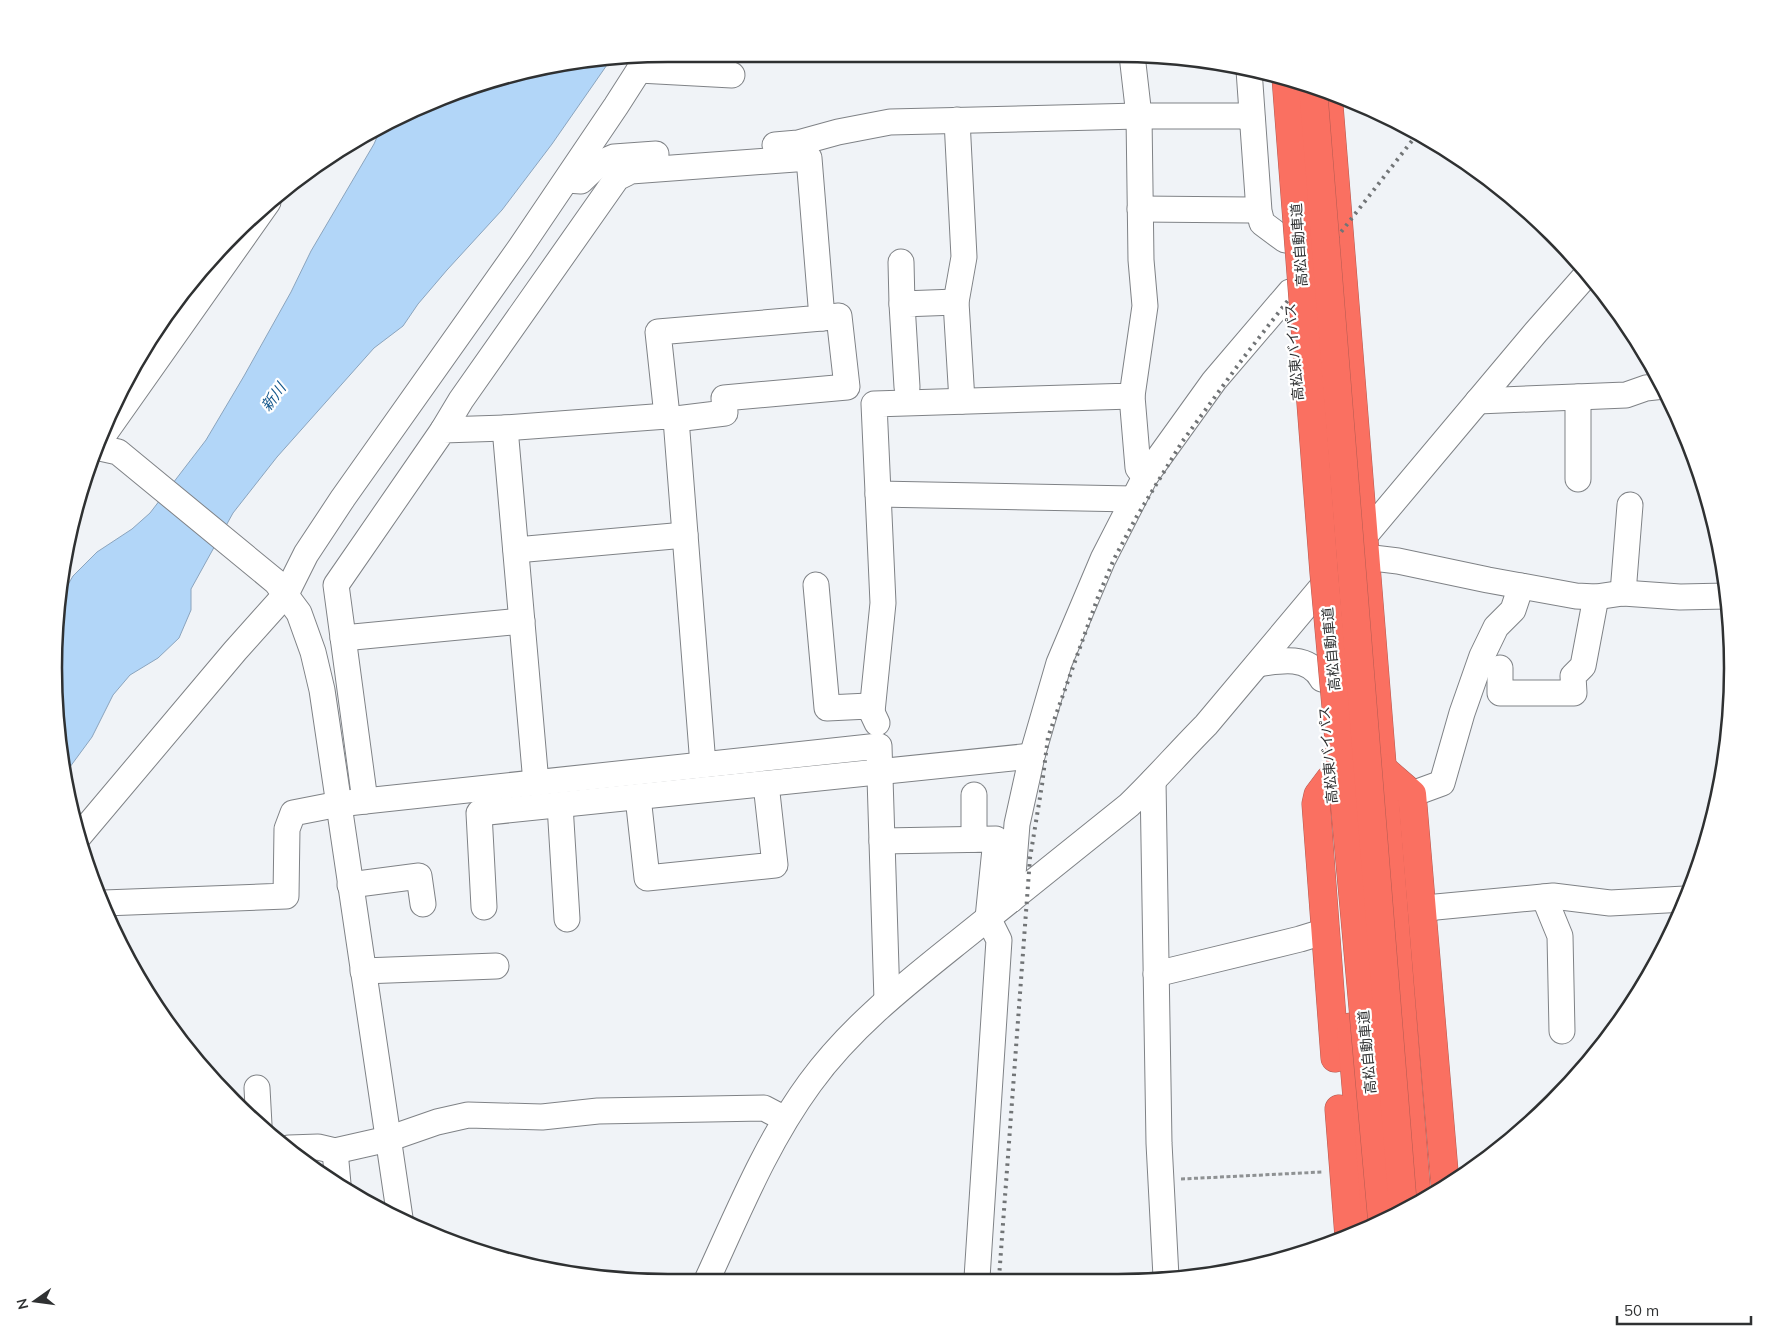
<svg xmlns="http://www.w3.org/2000/svg" width="1787" height="1336" viewBox="0 0 1787 1336" font-family="Mulish,'Noto Sans JP',sans-serif">
	<rect width="100%" height="100%" fill="#f0f3f7"/>
	<polygon fill="#b2d6f8" stroke="#8ba4bd" points="609,62 552,144 502,210 447,270 418,304 403,326 374,348 277,457 233,513 191,589 191,610 179,638 158,658 130,675 113,695 92,737 67,771 55,708 63,593 73,576 97,552 132,529 150,513 206,440 244,376 291,292 311,251 374,144 381,128 509,75"/>
	<g fill="none" stroke-linecap="round" stroke-linejoin="round">
		<g stroke="#7f8286" stroke-width="27">
			<g id="minor">
				<polyline points="639,70 732,75"/>
				<polyline points="1249,70 1259,211 1262,223 1285,240"/>
				<polyline points="957,120 964,257 956,302 962,401"/>
				<polyline points="775,145 798,143 838,132 890,122 1139,116 1240,116 1252,118"/>
				<polyline points="567,180 581,181 600,163 614,157 656,154"/>
				<polyline points="1140,209 1250,210"/>
				<polyline points="901,262 902,304"/>
				<polyline points="907,387 902,304 956,302"/>
				<polyline points="1132,396 1138,468 1145,477"/>
				<polyline points="1478,401 1626,395 1646,388 1664,386"/>
				<polyline points="676,419 725,413 724,398 847,387 839,316 822,318"/>
				<polyline points="443,430 461,400 617,178 631,171 809,158 822,318 658,332 667,416"/>
				<polyline points="105,433 268,202"/>
				<polyline points="100,448 118,452 276,582 299,613 313,652 322,690 400,1218"/>
				<polyline points="1578,479 1578,397"/>
				<polyline points="878,494 1133,499"/>
				<polyline points="516,550 685,535"/>
				<polyline points="1365,557 1398,561 1488,580 1576,596 1596,597 1623,593 1680,597 1727,596"/>
				<polyline points="816,585 827,708 869,706 877,723"/>
				<polyline points="1623,593 1630,505"/>
				<polyline points="343,638 522,621"/>
				<path d="M1258,664c23,-4 51,-9 64,15"/>
				<polyline points="1500,668 1500,693 1574,693 1573,676 1583,666 1596,597"/>
				<polyline points="872,712 883,603 874,404 1132,396 1145,306 1141,260 1139,116 1132,55"/>
				<polyline points="1153,781 1159,1143 1166,1277"/>
				<polyline points="536,783 505,428 667,416 676,419 703,765"/>
				<polyline points="1412,794 1442,783 1462,713 1482,656 1496,627 1513,610 1521,586"/>
				<polyline points="638,797 647,878 775,865 766,784"/>
				<polyline points="365,801 336,585 443,430 505,428"/>
				<polyline points="560,805 567,919"/>
				<polyline points="80,835 235,651 286,594 306,554 343,498 520,248 616,106 648,56"/>
				<polyline points="974,839 974,795"/>
				<polyline points="882,841 996,839 988,918 999,940 977,1278"/>
				<polyline points="350,885 419,876 423,904"/>
				<polyline points="1544,897 1560,936 1562,1031"/>
				<polyline points="1011,900 1017,824 1032,756 1059,663 1103,559 1145,477 1214,381 1290,292"/>
				<polyline points="104,903 286,896 287,829 293,813 339,804 365,801 879,746 887,1000"/>
				<polyline points="484,907 479,813 1032,756"/>
				<polyline points="1422,911 1436,907 1553,896 1610,903 1685,899"/>
				<polyline points="363,971 496,966"/>
				<polyline points="1156,974 1300,939 1326,931"/>
				<polyline points="257,1088 259,1125"/>
				<polyline points="289,1148 318,1147 335,1151 388,1139 437,1122 468,1115 542,1117 598,1111 764,1108 785,1119"/>
				<polyline points="335,1151 338,1184"/>
				<path d="M707,1280c31,-67 59,-137 103,-197 43,-59 101,-103 157,-148 54,-43 108,-87 162,-130 27,-26 51,-54 77,-80l330,-393 52,-59"/>
			</g>
		</g>
		<g stroke="#b35a51" stroke-width="29">
			<g id="highway">
				<polyline points="1328,93 1417,1199"/>
				<polyline points="1382,768 1412,794 1445,1183"/>
				<polyline points="1330,779 1318,795 1316,804 1335,1058"/>
				<polyline points="1351,1027 1368,1227"/>
				<polyline points="1339,1109 1349,1237"/>
			</g>
		</g>
		<polyline stroke="#8e9193" stroke-width="3" stroke-dasharray="4 2.5" stroke-linecap="butt" points="1181,1179 1322,1172"/>
		<use href="#minor" stroke="#fff" stroke-width="25"/>
		<use href="#highway" stroke="#fa7061" stroke-width="28"/>
		<polyline stroke="#717476" stroke-width="4" stroke-dasharray="2.5 5" stroke-linecap="butt" points="999,1278 1030,858 1042,785 1048,737 1098,597 1114,559 1137,516 1182,442 1244,357 1418,133"/>
		<g stroke="#b35a51" stroke-width="29" stroke-linecap="butt">
			<g id="highway-bridge">
				<polyline points="1286,78 1324,573 1382,1219"/>
				<polyline points="1313,88 1403,1207"/>
			</g>
		</g>
		<use href="#highway-bridge" stroke="#fa7061" stroke-width="28"/>
	</g>
	<g text-anchor="middle" dominant-baseline="central" stroke-width="4.5" stroke-linejoin="round" paint-order="stroke">
		<g font-size="14" fill="#2f3132" stroke="#fff">
			<text transform="translate(1299 245) rotate(-94)">高松自動車道</text>
			<text transform="translate(1294 352) rotate(-95)">高松東バイパス</text>
			<text transform="translate(1331 649) rotate(-95)">高松自動車道</text>
			<text transform="translate(1328 755) rotate(-95)">高松東バイパス</text>
			<text transform="translate(1367 1052) rotate(-95)">高松自動車道</text>
		</g>
		<g font-size="15" font-style="italic" fill="#15588c" stroke="#fff">
			<text transform="translate(273 397) rotate(-54)">新川</text>
		</g>
	</g>
	<path d="M0 0H1787V1336H0ZM668 62H1118A606 606 0 0 1 1724 668V668A606 606 0 0 1 1118 1274H668A606 606 0 0 1 62 668V668A606 606 0 0 1 668 62Z" fill="#fff" fill-rule="evenodd"/>
	<path fill="none" stroke="#2f3132" stroke-width="2.5" d="M668 62H1118A606 606 0 0 1 1724 668V668A606 606 0 0 1 1118 1274H668A606 606 0 0 1 62 668V668A606 606 0 0 1 668 62Z"/>
	<g transform="translate(35 1301) rotate(256)" stroke="#ffffff" stroke-width="4" paint-order="stroke">
	<path d="M0-4L9 19L0 12L-9 19Z" fill="#2f3132"/>
	<text y="-8" font-size="14" font-weight="bold" text-anchor="middle" fill="#2f3132">N</text>
	</g>
	<path d="M1617 1316v8h134v-8" fill="none" stroke="#2f3132" stroke-width="2.5"/>
	<text x="1624" y="1316" font-size="15" fill="#2f3132" stroke="#ffffff" stroke-width="4" paint-order="stroke">50 m</text>
</svg>
